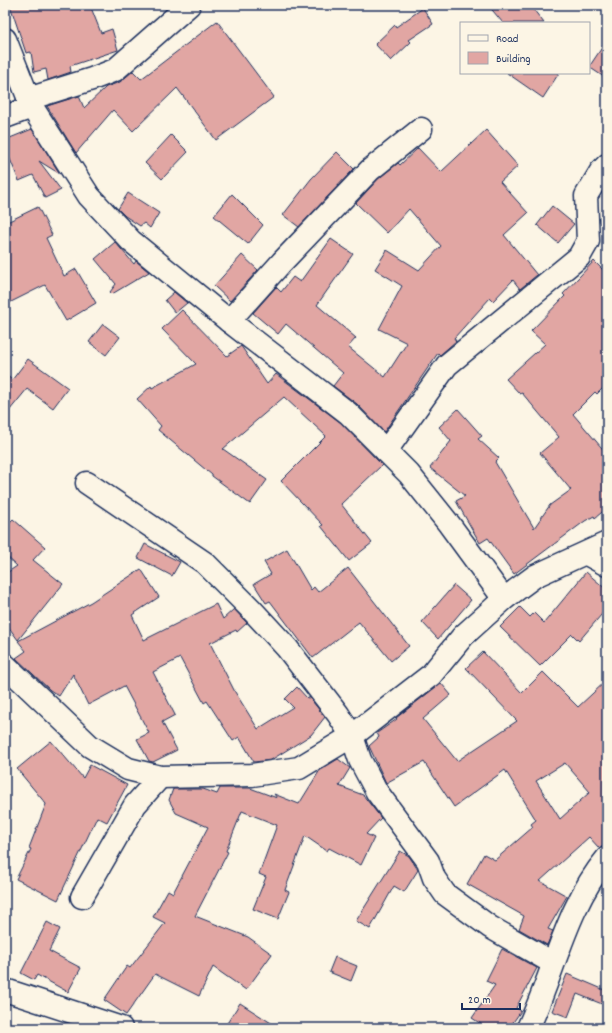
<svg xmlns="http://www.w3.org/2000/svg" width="612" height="1033" viewBox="0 0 612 1033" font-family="Dekko,sans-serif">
	<rect width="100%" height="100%" fill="#fcf5e5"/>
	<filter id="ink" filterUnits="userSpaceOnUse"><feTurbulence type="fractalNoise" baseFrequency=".025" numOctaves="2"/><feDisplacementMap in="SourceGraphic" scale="8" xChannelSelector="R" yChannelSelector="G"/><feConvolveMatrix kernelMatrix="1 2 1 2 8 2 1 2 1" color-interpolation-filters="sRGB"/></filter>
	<g filter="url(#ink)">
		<g fill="#e1a6a3" stroke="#1b2f5e" fill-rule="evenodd">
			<polygon points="10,5 90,5 101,33 112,29 118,50 70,66 71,72 48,80 46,69 34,72 31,52 26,53"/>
			<polygon points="488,5 530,5 544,23 503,23"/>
			<polygon points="423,8 433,24 409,40 411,42 391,61 375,44 395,25 396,27"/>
			<polygon points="217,21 274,97 216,140 177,88 133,131 113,110 76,153 47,106 79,96 84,108 106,87 120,82 133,71 141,79"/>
			<polygon points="607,40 607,79 589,67"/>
			<polygon points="507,73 559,73 543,98"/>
			<polygon points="32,129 60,174 39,161 61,190 45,198 33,175 19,181 5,147 5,140"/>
			<polygon points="486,130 518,166 500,182 528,213 504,235 537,275 520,289 513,280 493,301 490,298 454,338 456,341 440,355 438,353 384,432 357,404 333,386 343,373 286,324 278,334 253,313 276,287 281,292 293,277 300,282 331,239 353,254 317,305 356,338 348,347 385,377 407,343 379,329 402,286 375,269 387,250 419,270 441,246 409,209 387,233 356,203 378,179 398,163 400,165 418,148 441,172"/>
			<polygon points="171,135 188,152 162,179 145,163"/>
			<polygon points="337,152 354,169 299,227 283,215 311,179"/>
			<polygon points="128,193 159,213 150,228 144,223 140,226 125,216 118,209"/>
			<polygon points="232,194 263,225 248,244 214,216"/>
			<polygon points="552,206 574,224 558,243 537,225"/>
			<polygon points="38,207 52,235 46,238 64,276 76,269 96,303 66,321 45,285 9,303 5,294 5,223"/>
			<polygon points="115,242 134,264 136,261 149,272 112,294 110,292 116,284 95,259"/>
			<polygon points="242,255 258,270 230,301 214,286"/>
			<polygon points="594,261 607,274 607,384 597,394 595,392 573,414 607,454 607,508 595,518 594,516 585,521 514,574 488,538 480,543 456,501 465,496 430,468 451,441 439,427 458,409 482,436 478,439 499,458 495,462 534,528 550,505 571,490 540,453 559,437 522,393 520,394 506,379 545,344 531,331 565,296 563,294"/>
			<polygon points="174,292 187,303 175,313 165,300"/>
			<polygon points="182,310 227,356 241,346 267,384 276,374 340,422 382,465 341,504 372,543 349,561 321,526 323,525 281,481 326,436 284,397 223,449 267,480 250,504 212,476 212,475 158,430 161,426 137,399 151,386 152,388 196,364 162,329"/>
			<polygon points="103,324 120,337 106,355 89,342"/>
			<polygon points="28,359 68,388 53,408 27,389 5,416 5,374 12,380"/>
			<polygon points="13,519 45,547 33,560 63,584 18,640 5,622 5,574 17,566 5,555 5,527"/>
			<polygon points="145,544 180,562 172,576 138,558"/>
			<polygon points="287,549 311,590 314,587 318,592 348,568 409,646 391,661 359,622 313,658 270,601 266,603 254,584 271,574 264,562"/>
			<polygon points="141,569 159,597 132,615 144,640 216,604 223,619 234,609 247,623 237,632 236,630 210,643 235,692 258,729 293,707 285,699 297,687 307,698 309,697 325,717 311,735 271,760 254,762 239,737 233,741 207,701 204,703 180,658 153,672 175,715 162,722 177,750 153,762 149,761 137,739 149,733 124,686 88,705 73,674 59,696 50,690 16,658 26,651 18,641 91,602"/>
			<polygon points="586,572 607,590 607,608 579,641 572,634 540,666 500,627 520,607 530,617 534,613 544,623"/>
			<polygon points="454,585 471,600 438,639 422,622"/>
			<path d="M483,652l39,41 21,-21 35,35 29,-27v161l-8,7 -10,-11 -49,44 27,15 -19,33 5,2 -6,14 -28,-16 5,-13 -57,-32 17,-30 11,6 38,-33 -2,-3 5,-4 -31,-50 -51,37 -30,-45 -38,21 -17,-37 10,-9 -2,-4 20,-14 -1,-1 45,-35 10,12 -28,24 34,42 60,-40 -51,-53zM565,763l25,29 -30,27 -24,-38z"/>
			<polygon points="51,741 83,778 90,765 127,785 107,822 97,817 58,900 16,879 31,849 29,848 46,804 17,769"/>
			<polygon points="338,759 350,768 339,786 363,795 381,818 366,834 374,838 361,865 329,848 327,851 305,836 285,890 289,892 278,919 253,909 266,877 259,874 277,825 242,811 226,851 228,852 195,916 248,937 272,954 246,990 213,967 199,996 155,974 126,1015 104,1000 127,966 130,968 165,923 153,917 168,890 173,893 208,827 176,813 169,800 173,789 203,789 217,794 220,788 250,788 277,798 274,794 299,804 320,770"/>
			<polygon points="400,851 409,856 418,870 404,892 394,886 370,929 356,921"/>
			<polygon points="47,922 60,929 49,951 81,968 68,992 37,975 34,980 21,973"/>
			<polygon points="502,949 537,968 516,1008 521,1011 509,1028 487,1028 472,1018 495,985 486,981"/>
			<polygon points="335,957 357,966 351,981 329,972"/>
			<polygon points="567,974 607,991 607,1006 577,994 568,1017 552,1011"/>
			<polygon points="240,1003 279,1028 224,1028"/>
		</g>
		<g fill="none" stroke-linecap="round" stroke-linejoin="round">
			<g stroke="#1b2f5e" stroke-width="25">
				<g id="minor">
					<polyline points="5,39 32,107 89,196 131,241 229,321 348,413 409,474 449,524 504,599"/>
					<polyline points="28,99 92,79 115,70 189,5"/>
					<polyline points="5,117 32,107"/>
					<polyline points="229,321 282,262 370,170 421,129"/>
					<polyline points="386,451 447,365 579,257 588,241 586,196 601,171 607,165"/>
					<polyline points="87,483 205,563 250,608 287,648 338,714 352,736 360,760 377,792 428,861 434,878 445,894 490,927 553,963"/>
					<polyline points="587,554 607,565"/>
					<polyline points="5,665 90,746 128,769 160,777 252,775 299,768 352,736 431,675 463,636 504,599 535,576 607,543"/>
					<polyline points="82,897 135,805 160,777"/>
					<polyline points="5,990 121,1028"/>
					<path d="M528,1028c27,-57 38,-121 79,-170"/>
				</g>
			</g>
			<use href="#minor" stroke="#fcf5e5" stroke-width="22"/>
		</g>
	</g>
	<rect width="612" height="1033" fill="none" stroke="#fcf5e5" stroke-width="20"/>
	<rect x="10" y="10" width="592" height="1013" fill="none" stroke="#1b2f5e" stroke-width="1.5" filter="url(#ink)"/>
	<rect x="460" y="22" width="130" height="52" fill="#fcf5e5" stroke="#a2a6af"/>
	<rect x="468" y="35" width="20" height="6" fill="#fcf5e5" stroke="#a2a6af"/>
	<text x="496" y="42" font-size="12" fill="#1b2f5e">Road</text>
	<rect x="468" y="52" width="20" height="12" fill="#e1a6a3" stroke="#a2a6af"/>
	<text x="496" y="62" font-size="12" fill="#1b2f5e">Building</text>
	<path d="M462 1003v6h58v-6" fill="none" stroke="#1b2f5e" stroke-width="2"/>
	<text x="468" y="1003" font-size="12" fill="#1b2f5e" stroke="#fcf5e5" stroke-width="3" paint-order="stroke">20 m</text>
</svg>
